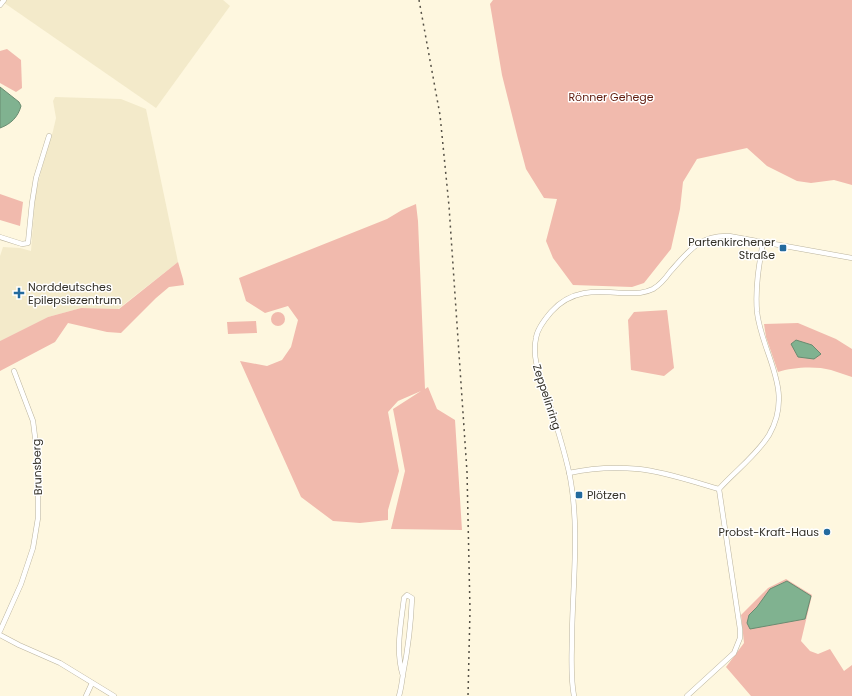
<svg xmlns="http://www.w3.org/2000/svg" width="852" height="696" viewBox="0 0 852 696" font-family="Poppins,sans-serif">
	<rect width="100%" height="100%" fill="#fef7df"/>
	<g fill="#f3eaca">
		<polygon points="0,0 223,0 230,6 156,108"/>
		<polygon points="55,97 121,99 146,109 178,262 118,309 81,308 48,317 0,341 0,256 3,247 20,248 31,251 35,197 41,171 53,131 56,118 53,101"/>
	</g>
	<g fill="#f1baad" fill-rule="evenodd">
		<polygon points="493,0 852,0 852,185 834,180 811,183 797,181 767,166 747,148 697,159 683,182 680,209 671,249 644,283 632,287 573,285 553,258 546,241 557,199 544,198 526,169 518,139 502,75 490,4"/>
		<polygon points="7,49 21,60 22,88 16,92 0,83 0,51"/>
		<polygon points="0,194 23,202 20,226 0,220"/>
		<polygon points="416,204 418,221 425,389 428,387 437,409 455,420 462,530 391,529 405,471 393,409 421,391 398,401 388,412 399,471 388,510 388,520 360,523 333,521 301,497 240,361 267,366 282,360 291,347 298,320 288,306 265,313 246,301 239,278 387,219 402,210"/>
		<polygon points="178,262 183,279 184,285 169,287 156,298 121,333 107,332 68,323 55,342 0,371 0,341 48,317 81,308 119,309"/>
		<polygon points="667,310 674,368 664,376 631,370 628,320 634,312"/>
		<circle cx="278" cy="319" r="7"/>
		<polygon points="256,321 257,333 228,334 227,322"/>
		<path d="M798,323l38,16 16,10v28c-7,-2 -14,-5 -21,-7 -15,-4 -38,-3 -53,2l-12,-35 -2,-13z"/>
		<path d="M786,579l26,16 -11,46 9,10 8,3 12,-5 14,22 8,-6v31h-101l-25,-29 18,-24 -3,-28 27,-27zM757,607l48,12 -22,3 -34,-7z"/>
	</g>
	<g fill="#80b290" stroke="#698b70">
		<path d="M0,87l19,15 2,4c-3,11 -10,18 -21,22z"/>
		<polygon points="796,340 812,345 821,354 814,359 798,357 791,344"/>
		<polygon points="787,581 811,596 805,619 750,629 747,623 749,615 757,607 770,589"/>
	</g>
	<g fill="none" stroke-linecap="round" stroke-linejoin="round">
		<g stroke="#bbb49e" stroke-width="5.5">
			<g id="minor">
				<polyline points="0,5 4,0"/>
				<polyline points="0,237 22,244 28,243 32,203 36,178 49,136"/>
				<path d="M569,473c22,-5 48,-6 70,-4 27,3 55,13 80,20"/>
				<polyline points="0,631 21,584 33,548 38,518 38,461 33,421 14,371"/>
				<polyline points="0,635 19,645 60,663 114,696"/>
				<polyline points="86,696 92,683"/>
				<path d="M399,696c2,-7 3,-14 4,-22 5,-25 8,-50 9,-76l-5,-3 -3,3c-3,26 -9,53 -1,78"/>
				<path d="M574,696c-4,-21 -2,-42 -2,-63 1,-53 8,-109 -3,-161 -5,-22 -12,-45 -19,-67 -7,-21 -19,-44 -14,-67 1,-8 9,-19 15,-26 20,-23 44,-21 72,-19 11,0 20,1 30,-4 7,-4 12,-10 17,-17 18,-20 29,-37 59,-36l123,22"/>
				<path d="M687,696l47,-43 6,-15v-9l-21,-140c16,-18 37,-33 50,-54 26,-45 -7,-80 -12,-123 -2,-24 2,-47 6,-70"/>
			</g>
		</g>
		<use href="#minor" stroke="#fff" stroke-width="4.5"/>
		<polyline stroke="#545045" stroke-width="1.5" stroke-dasharray="2 4" stroke-linecap="butt" points="419,0 440,115 449,206 467,472 470,610 468,696"/>
	</g>
	<g fill="#236a9e" stroke="#fff" stroke-width="1.5">
		<rect x="779" y="244" width="8" height="8" rx="2"/>
		<path d="M17 287h4v4h4v4h-4v4h-4v-4h-4v-4h4z"/>
		<rect x="575" y="491" width="8" height="8" rx="2"/>
		<circle cx="827" cy="532" r="4"/>
	</g>
	<g text-anchor="middle" dominant-baseline="central" stroke-width="3" stroke-linejoin="round" paint-order="stroke">
		<g font-size="11" fill="#611c0e" stroke="#fff">
			<text x="611" y="97">Rönner Gehege</text>
		</g>
		<g font-size="11" fill="#322f26" stroke="#fff" text-anchor="end">
			<text x="775" y="242">Partenkirchener<tspan x="775" dy="13">Straße</tspan></text>
			<text x="28" y="287" text-anchor="start">Norddeutsches<tspan x="28" dy="13">Epilepsiezentrum</tspan></text>
			<text x="587" y="495" text-anchor="start">Plötzen</text>
			<text x="819" y="532">Probst-Kraft-Haus</text>
		</g>
		<g font-size="11" fill="#322f26" stroke="#fff">
			<text transform="translate(547 397) rotate(72)">Zeppelinring</text>
			<text transform="translate(37 467) rotate(-92)">Brunsberg</text>
		</g>
	</g>
</svg>
